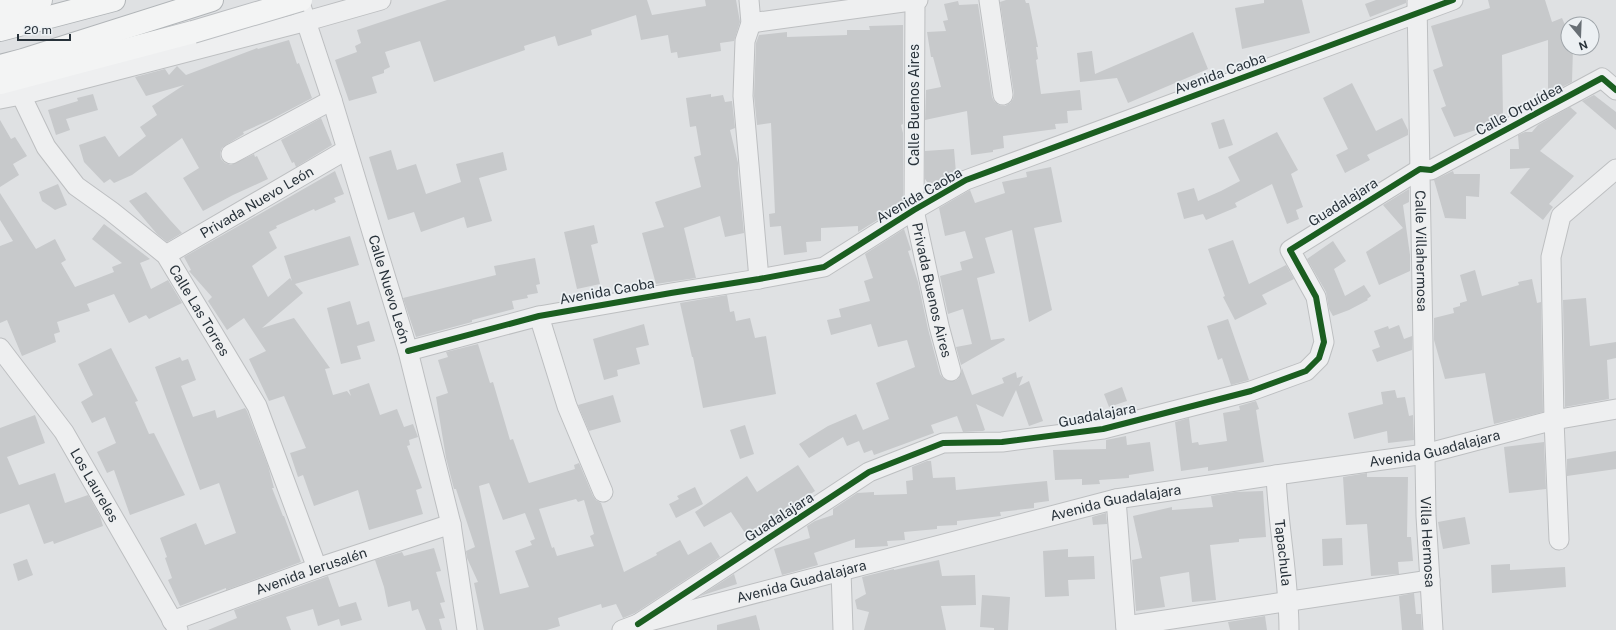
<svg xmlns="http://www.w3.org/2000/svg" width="1616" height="630" viewBox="0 0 1616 630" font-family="'Public Sans',sans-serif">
	<rect width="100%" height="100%" fill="#dfe1e3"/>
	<g fill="#c7c9cb" fill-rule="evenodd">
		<polygon points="447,0 647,0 652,15 706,6 705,0 736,0 740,22 734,41 720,43 721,51 678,58 677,52 671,53 668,35 641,40 636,15 591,30 592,35 558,46 555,36 524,46 525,50 434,82 420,41 385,52 390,67 384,70 384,73 372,77 377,93 349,101 335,60 357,52 355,46 361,43 357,30"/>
		<polygon points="1006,0 1025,0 1026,3 1029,3 1038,47 1036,47 1038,59 1036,60 1041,94 1080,90 1082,110 1067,111 1068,123 1055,124 1056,129 1003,136 1004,148 993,150 993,152 971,155 967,111 925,120 926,90 941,87 933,57 931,57 927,32 946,31 943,21 948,20 944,4 958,1 959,5 978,4 992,97 994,101 999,105 1005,106 1010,103 1013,99 1014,94 1000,2"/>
		<polygon points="1264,0 1302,0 1310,33 1242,49 1235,8 1264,3"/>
		<polygon points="1376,0 1406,0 1406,3 1370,17 1365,4"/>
		<polygon points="1488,0 1545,0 1552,22 1562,18 1568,32 1568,48 1573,48 1572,82 1548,94 1548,40 1502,55 1503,119 1491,125 1454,137 1441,108 1446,106 1433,70 1443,66 1431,26 1490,8"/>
		<polygon points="903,25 903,124 901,125 903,133 903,204 858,232 858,226 821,228 821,241 806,242 807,252 784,255 781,226 770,227 769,214 775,213 771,123 757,125 754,96 756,43 759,35 787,32 787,37 847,35 847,30 870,30 869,26"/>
		<polygon points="1193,32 1208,69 1128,103 1117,78 1080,82 1077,53 1092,51 1095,74"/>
		<polygon points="289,40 297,64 299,63 312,98 272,119 243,132 244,134 226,145 222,148 220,153 221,159 225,163 231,165 254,154 255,157 257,156 268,179 233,195 203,211 183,178 199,168 182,138 132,175 114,183 110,179 104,183 84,162 79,145 105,136 119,157 146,136 140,127 157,115 152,106 184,85 146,96 135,77 165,69 169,75 177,66 186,75 257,48 258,49"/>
		<polygon points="1352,83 1376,131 1402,118 1408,130 1408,135 1367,155 1370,160 1345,173 1336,155 1348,149 1323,98"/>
		<polygon points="93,94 98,110 66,119 70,130 56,135 48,110 78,101 77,98"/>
		<polygon points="711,94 711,97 723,95 725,102 732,101 735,128 730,130 738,163 738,173 744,233 725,237 720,216 684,228 696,278 656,284 642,233 664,227 655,202 701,187 694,157 701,155 696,126 690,127 686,98"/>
		<polygon points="1594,95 1616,112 1616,130 1582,101"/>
		<polygon points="1570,107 1577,113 1540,151 1574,176 1549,204 1553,207 1543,220 1510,193 1530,168 1510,169 1510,149 1519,149 1518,135 1525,132 1532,132 1538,125"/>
		<polygon points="321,118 332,145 296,167 294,162 292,163 281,140"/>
		<polygon points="1224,119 1233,145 1219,149 1211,123"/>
		<polygon points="0,120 11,139 15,137 27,156 13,164 19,175 0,187"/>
		<polygon points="1277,132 1298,170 1291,174 1303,207 1296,210 1299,219 1287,224 1272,184 1235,203 1237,207 1206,220 1203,214 1184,219 1177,193 1194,188 1198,201 1221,191 1240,181 1228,157"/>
		<polygon points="954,149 956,173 931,187 925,179 925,151"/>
		<polygon points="391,150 397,170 416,164 426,194 461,182 456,164 503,152 507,170 479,178 492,221 467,228 464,217 421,232 414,212 388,220 369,157"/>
		<polygon points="1051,167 1062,222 1034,228 1052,310 1029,322 1012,230 985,238 995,273 977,278 991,340 1004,338 1005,340 961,365 956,347 972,344 963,309 948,314 940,276 962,270 960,262 973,258 965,231 945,236 939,208 970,190 975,203 1005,193 1002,182 1027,177 1026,172"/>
		<polygon points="335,171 344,194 334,198 336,202 315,211 314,209 276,226 277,228 269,232 277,248 252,266 268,297 290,278 292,281 284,256 350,236 359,265 295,284 303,293 262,328 294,318 330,368 325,369 333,395 347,391 351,396 349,390 369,383 380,415 397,409 404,427 413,424 418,437 409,440 410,445 407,446 422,488 416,490 423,514 369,530 358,490 314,506 303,475 298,477 290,453 306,448 284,396 269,401 249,359 266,351 244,318 227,330 208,301 212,297 189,271 191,270 184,257"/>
		<polygon points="1453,171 1454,174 1480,174 1479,197 1466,196 1466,219 1445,218 1434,180"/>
		<polygon points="58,184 67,205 55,210 42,201 39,192"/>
		<polygon points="1409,189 1409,202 1403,205 1410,255 1410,271 1379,285 1366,252 1403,228 1383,205"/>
		<polygon points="146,192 170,220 182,233 167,242 157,234 129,201"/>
		<polygon points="0,193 36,249 55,239 66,260 61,263 75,287 114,272 112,267 122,263 92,239 104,224 150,259 140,263 151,289 168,280 182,303 149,319 146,315 129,323 114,294 87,304 90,311 57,322 60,332 54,334 56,342 22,356 7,320 0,323 0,246 13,241 0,220"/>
		<polygon points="594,225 598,243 591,245 600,284 577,289 564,232"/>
		<polygon points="904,229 911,250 908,251 918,282 928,329 940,374 943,378 948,381 954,381 958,379 961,374 962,368 972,395 1004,383 1002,378 1016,372 1017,378 1023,376 1019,386 1029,381 1043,421 1029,426 1016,390 1003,417 976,404 985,430 983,431 963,432 957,416 931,425 934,433 874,455 872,450 864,453 859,441 847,446 843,437 809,458 799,444 828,426 856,414 863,430 889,419 876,383 915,367 907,340 878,347 871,324 831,335 827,320 841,317 839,309 870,301 864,281 873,278 865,254"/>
		<polygon points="1233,240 1249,284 1286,265 1294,279 1262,295 1267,304 1235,320 1223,297 1225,296 1208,249"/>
		<polygon points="1333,241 1346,261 1334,269 1345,296 1364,285 1371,296 1367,299 1368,300 1349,310 1333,316 1329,309 1326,292 1307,259"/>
		<polygon points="535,258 540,284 536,285 538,293 527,295 528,298 512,301 514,309 472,320 472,322 416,337 403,298 496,275 494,266"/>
		<polygon points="1475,270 1482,296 1519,285 1518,282 1532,279 1537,303 1541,302 1543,412 1494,424 1485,373 1445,379 1434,340 1434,318 1454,313 1453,308 1460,306 1460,303 1467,301 1460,275"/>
		<polygon points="727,295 730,312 734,311 736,321 750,318 755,338 766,336 776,394 703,408 693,357 692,357 680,303"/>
		<polygon points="1586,298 1590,346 1616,342 1616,358 1607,360 1609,399 1565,407 1563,300"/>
		<polygon points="350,301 357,325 369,321 375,341 357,346 361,359 341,364 327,308"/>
		<polygon points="1228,319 1249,380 1231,385 1222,358 1218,360 1207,326"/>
		<polygon points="644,324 649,345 636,348 640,364 617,370 618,376 604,380 593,339"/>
		<polygon points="1399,325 1404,339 1412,336 1412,350 1377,362 1372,350 1380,347 1374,331 1388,326 1389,329"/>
		<path d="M478,344l12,39 3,-1 17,58 3,-1 15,42 1,2 46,-14 -1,-4 5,-2 14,33 3,4 5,3 23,69 33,-17 -1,-2 24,-13 8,15 23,-13 9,15 -85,56 -12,5 -7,-14 -14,4 -1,-4 -43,14 2,8 -13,4h-63l-10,-47 4,-1 -11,-24 -1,-7 9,-4 -19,-58h-2l-8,-31 -10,-61 12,-4 -10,-33 10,-3 -2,-5zM489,483l14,37 22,-7 10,26 -5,2 2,4 -17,6 14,36 -29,7 -21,-108zM576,499l2,3 6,-2 10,34 -4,2 4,10 -37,10 -3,-9 -2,1 -13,-39z"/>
		<polygon points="111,348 138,401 135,402 149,434 154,433 185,495 130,515 114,470 107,473 97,452 116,443 105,417 92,423 81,402 93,395 78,364"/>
		<polygon points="180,357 182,361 188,359 196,380 181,386 193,417 215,410 217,418 245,408 247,411 268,466 274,488 272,488 283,516 284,516 301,562 226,590 226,588 180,606 168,580 172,578 165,558 167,557 160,538 196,523 205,545 236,533 219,483 200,490 155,367"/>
		<polygon points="1122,387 1127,401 1109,407 1104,394"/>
		<polygon points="1395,390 1397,398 1405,397 1409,416 1413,415 1414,440 1388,443 1387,431 1354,439 1348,413 1383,404 1381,392"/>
		<polygon points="613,395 621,422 589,431 578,405"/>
		<polygon points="1256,401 1259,409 1256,410 1264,462 1208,471 1208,467 1181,471 1175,422 1189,418 1192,443 1198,442 1199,445 1227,441 1223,413 1240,410 1239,406"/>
		<polygon points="35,415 45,443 7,457 19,485 55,473 65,503 88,495 100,516 103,526 54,544 53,541 44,544 29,504 0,514 0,428"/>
		<polygon points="745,425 754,454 740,459 730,430"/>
		<polygon points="1126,436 1127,445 1150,442 1154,471 1129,475 1129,478 1099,480 1100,484 1082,485 1082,479 1055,480 1053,450 1106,449 1106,440"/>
		<polygon points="1544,442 1546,489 1509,493 1504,447"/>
		<polygon points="1616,451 1616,469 1567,476 1567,459"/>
		<polygon points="927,461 931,461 933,478 955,477 956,490 1047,481 1049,501 1034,503 1034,508 1000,512 1001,516 957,521 957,525 937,526 937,529 904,532 905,540 887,541 888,546 855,548 855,539 814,553 818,565 782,575 774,549 810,538 807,526 815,521 833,515 833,509 857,493 874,492 874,495 907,494 906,481 913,480 912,467"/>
		<polygon points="798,465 815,491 747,536 731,512 704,527 695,512 747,476 757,492"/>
		<polygon points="1367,473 1367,477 1408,477 1407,537 1411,537 1413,561 1398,562 1399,574 1371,576 1367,524 1346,525 1343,477"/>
		<polygon points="695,487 703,504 676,518 669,504 679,499 677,496"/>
		<polygon points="1263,491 1266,537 1239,539 1239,542 1210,545 1216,600 1192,602 1189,572 1160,577 1165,607 1136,611 1132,560 1142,558 1133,516 1172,507 1172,510 1213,507 1211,496 1235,492"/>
		<polygon points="1106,513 1107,524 1093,525 1092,517"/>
		<polygon points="1465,517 1470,544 1443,549 1438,522"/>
		<polygon points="1342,538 1343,565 1323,566 1322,539"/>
		<polygon points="434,548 441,571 436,572 445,602 440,603 445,618 439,619 442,630 426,630 418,609 412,611 410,601 388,607 384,587 375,560 402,552 404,556"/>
		<polygon points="1068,549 1068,557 1094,556 1095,579 1068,580 1069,596 1045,597 1043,551"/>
		<polygon points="27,559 33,575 18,581 13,564"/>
		<polygon points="939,560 942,576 975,575 976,605 941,606 946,630 864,630 869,612 857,609 855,600 866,594 862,577 894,569 894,570"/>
		<polygon points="1510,564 1510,570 1565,567 1566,587 1492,593 1491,565"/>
		<polygon points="734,574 737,584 700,596"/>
		<polygon points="328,576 339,607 356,602 362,620 341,626 339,619 318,626 313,609 286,617 291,630 208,630 237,618 234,610"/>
		<polygon points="1414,593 1416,614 1421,614 1422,630 1402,630 1399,596"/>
		<polygon points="982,595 1010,597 1008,630 994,630 994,628 980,627"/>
		<polygon points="756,615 760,630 717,630 717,625"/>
		<polygon points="1265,616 1267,630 1230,630 1228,622"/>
	</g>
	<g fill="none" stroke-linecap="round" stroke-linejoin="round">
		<g stroke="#bdbfc1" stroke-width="21">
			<g id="minor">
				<path id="s1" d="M299,0l33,100 76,251 43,173 16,106"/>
				<polyline points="749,0 751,23 745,41 743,96 759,279"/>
				<path id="s2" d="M915,0l-1,210 25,116 12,45"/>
				<polyline points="989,0 1003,95"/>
				<path id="s3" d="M1417,2l9,514 7,114"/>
				<polyline points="751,23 918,0"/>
				<path id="s4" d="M21,95l25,52 30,39 35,25 55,44 91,151 60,162"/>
				<polyline points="0,99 21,95 307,21 381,0"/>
				<polyline points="231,154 332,100"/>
				<path id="s5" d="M166,255l180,-105"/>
				<polyline points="539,316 567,406 603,492"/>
				<path id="s6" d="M0,348l64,84 114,198"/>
				<polyline points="408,351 539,316 671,293 759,279 824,267 914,210 966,180 1453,0"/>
				<path id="s7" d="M1276,475c2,52 13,103 13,155"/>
				<polyline points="1116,499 1126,630"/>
				<polyline points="1559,540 1554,420 1551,257 1561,216 1616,169"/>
				<polyline points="841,571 843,630"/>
				<path id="s8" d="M172,621l145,-53 134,-44"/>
				<polyline points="638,624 869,472 943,443 1002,442 1103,429 1251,391 1306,371 1319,358 1324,342 1316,297 1290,250 1420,169 1431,170 1602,78 1616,90"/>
				<polyline points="1126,626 1430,580"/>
				<path id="s9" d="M622,630l16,-6 478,-125 160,-24 149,-21 129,-34 62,-11"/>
			</g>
		</g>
		<g stroke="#bbbec1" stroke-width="24">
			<g id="primary">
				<polyline points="0,10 41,0"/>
				<polyline points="0,83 193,32"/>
			</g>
		</g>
		<g stroke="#b1b5b8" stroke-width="24">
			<g id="trunk">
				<polyline points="0,30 114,0"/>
				<polyline points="0,66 23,60 212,0"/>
			</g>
		</g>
		<use href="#minor" stroke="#eeeff0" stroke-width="19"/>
		<use href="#primary" stroke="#f3f4f4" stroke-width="22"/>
		<use href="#trunk" stroke="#f3f4f4" stroke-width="22"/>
		<g stroke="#bbbec1" stroke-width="24" stroke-linecap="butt">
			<polyline id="primary-bridge" points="193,32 301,0"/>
		</g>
		<use href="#primary-bridge" stroke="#f3f4f4" stroke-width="22"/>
		<g stroke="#ecf0f3" stroke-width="8">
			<g id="cycleway">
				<polyline points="408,351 539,316 671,293 759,279 824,267 914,210 966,180 1453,0"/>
				<polyline points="638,624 869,472 943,443 1002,442 1103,429 1251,391 1306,371 1319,358 1324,342 1316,297 1290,250 1420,169 1431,170 1602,78 1616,90"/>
			</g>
		</g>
		<use href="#cycleway" stroke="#1b5e20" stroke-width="6"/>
	</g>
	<g text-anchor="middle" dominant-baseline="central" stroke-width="3.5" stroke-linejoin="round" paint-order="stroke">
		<g font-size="14" fill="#28323a" stroke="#ecf0f3">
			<text transform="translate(1220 73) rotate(-20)">Avenida Caoba</text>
			<text transform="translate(914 105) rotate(-90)">Calle Buenos Aires</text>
			<text transform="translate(1519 109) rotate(-28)">Calle Orquídea</text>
			<text transform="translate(919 195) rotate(-30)">Avenida Caoba</text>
			<text stroke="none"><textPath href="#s5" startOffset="105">Privada Nuevo León</textPath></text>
			<text transform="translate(1343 202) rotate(-32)">Guadalajara</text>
			<text stroke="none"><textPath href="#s3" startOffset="249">Calle Villahermosa</textPath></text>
			<text stroke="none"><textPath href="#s1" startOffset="303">Calle Nuevo León</textPath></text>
			<text stroke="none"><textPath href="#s2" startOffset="292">Privada Buenos Aires</textPath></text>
			<text transform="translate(607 291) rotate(-10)">Avenida Caoba</text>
			<text stroke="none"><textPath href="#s4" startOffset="285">Calle Las Torres</textPath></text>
			<text transform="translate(1097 415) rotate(-11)">Guadalajara</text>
			<text stroke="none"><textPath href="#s9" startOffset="834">Avenida Guadalajara</textPath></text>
			<text stroke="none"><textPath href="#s6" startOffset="167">Los Laureles</textPath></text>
			<text stroke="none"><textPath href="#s9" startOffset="510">Avenida Guadalajara</textPath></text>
			<text transform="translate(779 517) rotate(-33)">Guadalajara</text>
			<text stroke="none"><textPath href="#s3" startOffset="540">Villa Hermosa</textPath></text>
			<text stroke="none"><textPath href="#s7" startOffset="78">Tapachula</textPath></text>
			<text stroke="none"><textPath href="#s8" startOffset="148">Avenida Jerusalén</textPath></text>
			<text stroke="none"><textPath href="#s9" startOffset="186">Avenida Guadalajara</textPath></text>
		</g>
	</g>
	<g transform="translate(1580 36) rotate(161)"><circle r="19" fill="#ecf0f3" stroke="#9ea4a9"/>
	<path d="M0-3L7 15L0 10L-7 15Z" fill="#686f75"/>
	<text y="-6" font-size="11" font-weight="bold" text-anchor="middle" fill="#28323a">N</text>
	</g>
	<path d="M18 34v6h52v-6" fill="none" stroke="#28323a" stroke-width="2"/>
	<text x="24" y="34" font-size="12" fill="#28323a" stroke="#ecf0f3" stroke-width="3" paint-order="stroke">20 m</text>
</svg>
